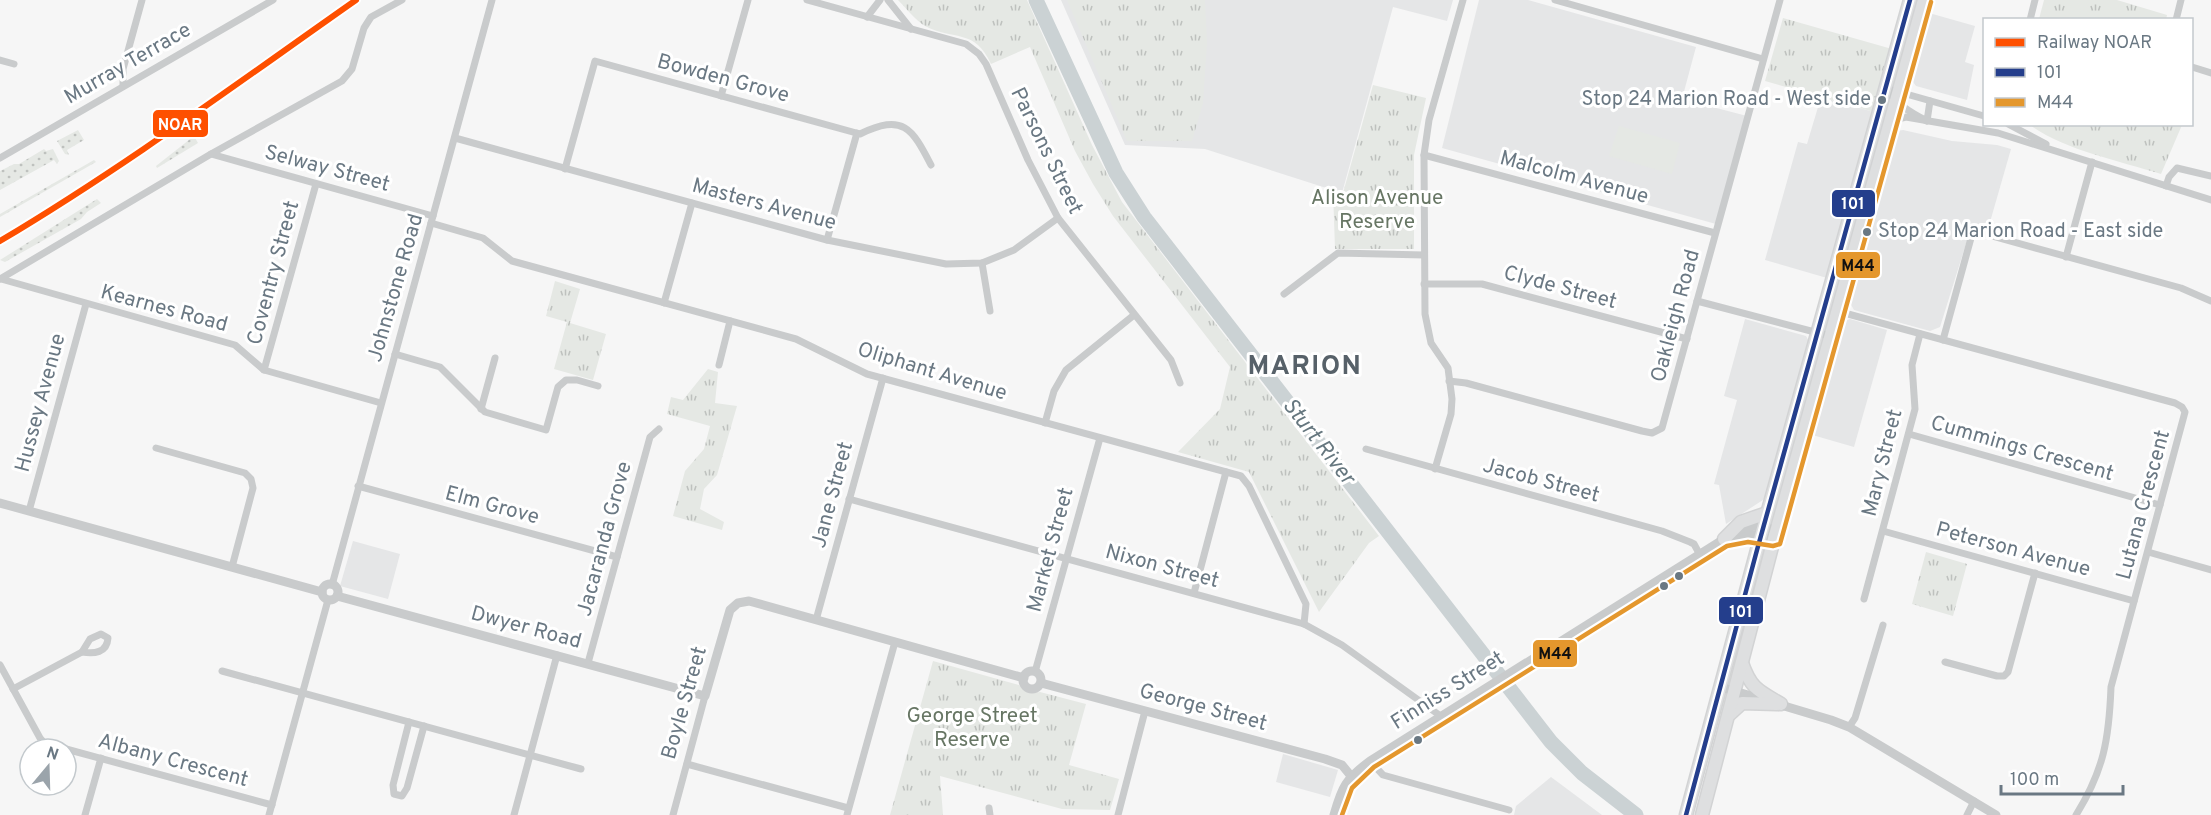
<svg xmlns="http://www.w3.org/2000/svg" width="2211" height="815" viewBox="0 0 2211 815" font-family="Overpass,sans-serif">
	<defs>
		<pattern id="park-tufts" width="24" height="20" patternUnits="userSpaceOnUse" patternTransform="scale(1.5)"><rect width="24" height="20" fill="#e5e8e4"/><path d="M3 7l-1-3M5 7V3M7 7l1-3M15 17l-1-3M17 17v-4M19 17l1-3" fill="none" stroke="#bec1be"/></pattern>
		<pattern id="garden-dots" width="8" height="8" patternUnits="userSpaceOnUse" patternTransform="scale(1.5)"><rect width="8" height="8" fill="#e5e8e4"/><path d="M2 2h.1M6 6h.1" fill="none" stroke="#bec1be" stroke-width="1.8" stroke-linecap="round"/></pattern>
	</defs>
	<rect width="100%" height="100%" fill="#f6f6f6"/>
	<g fill="#e5e6e7">
		<polygon points="1061,0 1453,0 1447,21 1393,7 1342,193 1205,149 1125,145"/>
		<polygon points="1479,0 1528,0 1696,47 1682,99 1747,116 1716,224 1442,148"/>
		<polygon points="1929,13 1975,26 1965,62 1974,65 1967,100 1916,86 1911,79"/>
		<polygon points="1821,97 1874,112 1827,278 1765,260 1798,142 1807,144"/>
		<polygon points="1903,130 1952,141 1997,145 2011,149 1988,229 1979,226 1969,234 1940,327 1930,331 1854,310 1849,301 1897,131"/>
		<polygon points="1745,319 1806,336 1810,343 1766,498 1726,524 1719,485 1714,484 1737,400 1724,396"/>
		<polygon points="1850,319 1887,330 1854,447 1809,434 1840,323"/>
		<polygon points="353,541 400,554 388,599 340,586"/>
		<polygon points="1283,754 1338,770 1330,797 1276,782"/>
		<polygon points="1551,777 1602,815 1514,815 1516,806"/>
	</g>
	<polygon fill="#e5e8e4" points="1619,126 1680,143 1672,174 1609,156"/>
	<g fill="url(#park-tufts)">
		<path d="M898,0h129l65,145 30,57 257,334 -10,7 -50,69 -70,-140 -71,-20 42,-43 10,-42 -117,-151 -20,-32 -18,-33 -45,-104 -39,17c-16,-36 -37,-23 -66,-38 -10,-6 -19,-18 -27,-26z"/>
		<polygon points="1067,0 1205,0 1207,43 1203,103 1192,141 1127,141"/>
		<polygon points="2044,0 2117,0 2167,15 2166,20 2039,19"/>
		<polygon points="1783,18 1892,49 1874,112 1765,81"/>
		<polygon points="1373,85 1426,98 1414,155 1414,249 1335,249 1333,190 1343,193"/>
		<path d="M2030,125h152l-21,49c-43,-14 -94,-23 -131,-49z"/>
		<polygon points="555,281 580,289 570,323 606,334 593,380 554,369 567,322 546,316"/>
		<polygon points="708,369 718,372 715,403 737,406 717,475 704,489 700,509 724,522 722,530 673,516 685,471 704,449 710,426 667,414 671,397 683,400"/>
		<polygon points="1926,552 1967,564 1953,616 1912,604"/>
		<path d="M933,661l86,24c4,6 14,8 21,7l46,12 -17,61 50,14 -9,31 -48,-1 -122,-33 3,39h-53z"/>
	</g>
	<g fill="url(#garden-dots)">
		<polygon points="78,130 84,140 67,150 69,155 65,154 57,141"/>
		<polygon points="194,136 198,143 157,168 156,166"/>
		<polygon points="44,149 46,151 53,149 59,161 57,164 54,160 0,190 0,171 14,164 19,164"/>
		<polygon points="94,160 96,162 0,217 0,214"/>
		<polygon points="97,199 101,203 87,212 81,219 5,262 0,260"/>
	</g>
	<g fill="none" stroke-linecap="round" stroke-linejoin="round">
		<polyline stroke="#cbd2d4" stroke-width="15" points="1036,0 1116,173 1144,217 1551,742 1582,773 1636,815"/>
		<g stroke="#d2d3d4" stroke-width="15">
			<g id="primary">
				<polyline points="1724,539 1741,522 1767,513"/>
				<path d="M1742,663c9,26 17,28 39,41"/>
				<polyline points="1730,714 1742,703 1777,704"/>
				<polyline points="1686,815 1757,550 1910,0"/>
				<polyline points="1702,815 1774,539 1924,0"/>
			</g>
		</g>
		<g stroke="#c9cbcc" stroke-width="7">
			<polyline points="807,0 966,44 979,54 986,64 1028,160 1058,218 1171,360 1180,383"/>
			<polyline points="888,0 911,29"/>
			<polyline points="1555,0 1763,59"/>
			<polyline points="867,17 880,0"/>
			<polyline points="2030,20 2035,0"/>
			<polyline points="2176,20 2181,0"/>
			<polyline points="0,60 14,64"/>
			<polyline points="2192,67 2211,73"/>
			<polyline points="123,86 123,69 142,0"/>
			<polyline points="1885,88 1984,116"/>
			<path d="M1885,88c12,16 24,24 42,33l3,-20"/>
			<polyline points="721,96 748,0"/>
			<polyline points="1890,121 1906,117 1998,133 2211,200"/>
			<polyline points="2008,124 2046,144"/>
			<polyline points="455,138 827,240 946,264 982,263 1014,250 1058,218"/>
			<polyline points="211,154 433,216"/>
			<polyline points="1424,155 1715,233"/>
			<polyline points="0,158 273,0"/>
			<path d="M565,169l30,-108 265,73c43,-21 52,-6 71,31"/>
			<polyline points="2166,186 2169,177 2177,168 2211,176"/>
			<polyline points="431,223 483,238 512,261 796,339 867,374 1241,476 1249,486 1306,604 1304,624"/>
			<polyline points="827,240 857,133"/>
			<polyline points="2066,257 2092,162"/>
			<polyline points="982,263 990,311"/>
			<polyline points="0,279 211,154 342,81 352,69 364,28 371,17 402,0"/>
			<polyline points="1,279 235,345 264,370 381,403"/>
			<polyline points="1424,284 1482,284 1687,339"/>
			<polyline points="1284,294 1338,253 1424,255"/>
			<polyline points="1697,301 1830,336"/>
			<polyline points="664,303 692,203"/>
			<path d="M1837,311l338,92 7,4 3,5 -74,275c-2,52 -7,83 -35,128"/>
			<polyline points="1943,340 1971,238 1975,234 1981,233 2181,288 2211,301"/>
			<polyline points="395,354 440,367 485,412 546,430 558,387 566,380 577,380 598,386"/>
			<polyline points="719,365 730,321"/>
			<polyline points="264,370 316,184"/>
			<polyline points="1449,381 1466,383 1642,431 1652,433 1662,428 1780,0"/>
			<polyline points="481,409 495,358"/>
			<polyline points="1045,423 1054,391 1066,370 1134,315"/>
			<polyline points="1909,434 2160,505"/>
			<polyline points="156,448 245,473 251,479 253,488 232,567"/>
			<polyline points="1366,449 1662,531 1690,542 1694,544 1700,555"/>
			<polyline points="1435,469 1451,414 1452,399 1448,368 1431,343 1425,314 1424,155 1429,120 1463,0"/>
			<polyline points="358,486 617,557"/>
			<polyline points="849,499 1304,624 1342,645 1442,717"/>
			<polyline points="29,511 86,304"/>
			<polyline points="1883,531 2134,601"/>
			<polyline points="2148,552 2211,570"/>
			<polyline points="332,585 492,0"/>
			<polyline points="1194,593 1226,472"/>
			<polyline points="1864,599 1915,409 1912,365 1920,334"/>
			<polyline points="816,620 883,378"/>
			<path d="M101,634l7,4c-1,15 -14,16 -26,14l8,-13z"/>
			<polyline points="1945,662 1997,676 2004,676 2008,672 2035,573"/>
			<polyline points="588,663 650,437 659,429"/>
			<polyline points="0,665 40,738 45,744 66,749"/>
			<polyline points="222,671 581,769"/>
			<polyline points="1035,672 1100,438"/>
			<polyline points="13,689 82,652"/>
			<polyline points="409,722 393,785 394,794 402,796 407,788 424,726"/>
			<polyline points="1849,727 1855,718 1883,625"/>
			<polyline points="66,749 272,805"/>
			<polyline points="1370,761 1383,775 1509,810"/>
			<polyline points="687,764 848,808"/>
			<polyline points="989,808 990,815"/>
			<polyline points="85,815 101,758"/>
			<polyline points="269,815 328,600"/>
			<polyline points="514,815 557,655"/>
			<polyline points="673,815 705,696"/>
			<polyline points="847,815 895,642"/>
			<polyline points="1118,815 1145,711"/>
			<polyline points="1967,815 1974,801"/>
		</g>
		<g stroke="#c9cbcc" stroke-width="9">
			<polyline points="0,503 322,592"/>
			<polyline points="1730,538 1748,534 1766,537"/>
			<circle cx="330" cy="592" r="8"/>
			<polyline points="337,596 705,696 730,610 738,603 749,601 1024,678"/>
			<circle cx="1032" cy="680" r="9"/>
			<polyline points="1041,683 1325,759 1342,765 1351,776"/>
			<polyline points="1721,687 1831,720 1849,727 1996,815"/>
			<path d="M1334,815c8,-29 12,-36 36,-54l370,-232 14,-3 23,4"/>
		</g>
		<use href="#primary" stroke="#dedfe0" stroke-width="12"/>
		<g stroke="#fff" stroke-width="9">
			<polyline id="bus-1" points="1686,815 1757,550 1910,0"/>
		</g>
		<g stroke="#fff" stroke-width="9">
			<polyline id="bus-2" points="1342,815 1352,788 1374,767 1727,546 1748,542 1773,546 1780,544 1931,2"/>
		</g>
		<use href="#bus-1" stroke="#243e8c" stroke-width="4.5"/>
		<use href="#bus-2" stroke="#e4972d" stroke-width="4.5"/>
		<g stroke="#fff" stroke-width="10">
			<path id="rail-1" d="M0,241c123,-73 239,-159 356,-241"/>
		</g>
		<use href="#rail-1" stroke="#fe5000" stroke-width="6"/>
	</g>
	<g fill="#6a7883" stroke="#fff" stroke-width="2">
		<circle cx="1882" cy="100" r="5"/>
		<circle cx="1867" cy="232" r="5"/>
		<circle cx="1679" cy="576" r="5"/>
		<circle cx="1664" cy="586" r="5"/>
		<circle cx="1418" cy="740" r="5"/>
	</g>
	<g text-anchor="middle" dominant-baseline="central" stroke-width="6" stroke-linejoin="round" paint-order="stroke">
		<g font-size="20" fill="#6a7883" stroke="#fff" text-anchor="end">
			<text x="1871" y="100">Stop 24 Marion Road - West side</text>
			<text x="1878" y="232" text-anchor="start">Stop 24 Marion Road - East side</text>
		</g>
		<g font-size="21" fill="#6a7883" stroke="#fff">
			<text transform="translate(128 64) rotate(-30)">Murray Terrace</text>
			<text transform="translate(723 79) rotate(15)">Bowden Grove</text>
			<text transform="translate(1046 151) rotate(64)">Parsons Street</text>
			<text transform="translate(327 169) rotate(15)">Selway Street</text>
			<text transform="translate(1574 178) rotate(15)">Malcolm Avenue</text>
			<text transform="translate(764 205) rotate(15)">Masters Avenue</text>
			<text transform="translate(274 273) rotate(-75)">Coventry Street</text>
			<text transform="translate(396 288) rotate(-74)">Johnstone Road</text>
			<text transform="translate(1560 288) rotate(15)">Clyde Street</text>
			<text transform="translate(164 309) rotate(15)">Kearnes Road</text>
			<text transform="translate(1676 316) rotate(-75)">Oakleigh Road</text>
			<text transform="translate(932 372) rotate(17)">Oliphant Avenue</text>
			<text transform="translate(41 403) rotate(-75)">Hussey Avenue</text>
			<text transform="translate(2022 449) rotate(16)">Cummings Crescent</text>
			<text transform="translate(1883 463) rotate(-76)">Mary Street</text>
			<text transform="translate(1541 481) rotate(15)">Jacob Street</text>
			<text transform="translate(833 495) rotate(-75)">Jane Street</text>
			<text transform="translate(2144 505) rotate(-75)">Lutana Crescent</text>
			<text transform="translate(492 506) rotate(15)">Elm Grove</text>
			<text transform="translate(605 539) rotate(-75)">Jacaranda Grove</text>
			<text transform="translate(1051 550) rotate(-75)">Market Street</text>
			<text transform="translate(2013 550) rotate(15)">Peterson Avenue</text>
			<text transform="translate(1162 567) rotate(15)">Nixon Street</text>
			<text transform="translate(526 628) rotate(15)">Dwyer Road</text>
			<text transform="translate(1448 691) rotate(-32)">Finniss Street</text>
			<text transform="translate(685 703) rotate(-74)">Boyle Street</text>
			<text transform="translate(1203 708) rotate(15)">George Street</text>
			<text transform="translate(173 761) rotate(15)">Albany Crescent</text>
		</g>
		<g font-size="21" fill="#677664" stroke="#fff">
			<text x="1377" y="198">Alison Avenue<tspan x="1377" dy="24">Reserve</tspan></text>
			<text x="972" y="716">George Street<tspan x="972" dy="24">Reserve</tspan></text>
		</g>
		<g font-size="22" font-style="italic" fill="#66777f" stroke="#fff">
			<text transform="translate(1318 442) rotate(52)">Sturt River</text>
		</g>
		<g font-size="27" font-weight="bold" letter-spacing="1.5" fill="#576169" stroke="#fff">
			<text x="1305" y="367">MARION</text>
		</g>
	</g>
	<g stroke="#fff" stroke-width="2">
		<rect x="152" y="109" width="57" height="29" rx="6" fill="#fe5000"/>
		<rect x="1831" y="189" width="45" height="29" rx="6" fill="#243e8c"/>
		<rect x="1835" y="251" width="46" height="28" rx="6" fill="#e4972d"/>
		<rect x="1718" y="596" width="46" height="29" rx="6" fill="#243e8c"/>
		<rect x="1532" y="639" width="46" height="29" rx="6" fill="#e4972d"/>
	</g>
	<g font-size="16" text-anchor="middle" font-weight="bold" fill="#fff">
		<text x="180" y="130">NOAR</text>
		<text x="1853" y="209">101</text>
		<text x="1741" y="617">101</text>
	</g>
	<g font-size="16" text-anchor="middle" font-weight="bold" fill="#111">
		<text x="1858" y="271">M44</text>
		<text x="1555" y="659">M44</text>
	</g>
	<rect x="1983" y="18" width="210" height="108" fill="#ffffff" stroke="#c3c9cd" stroke-width="1.5"/>
	<rect x="1995" y="38" width="30" height="9" fill="#fe5000" stroke="#c3c9cd" stroke-width="1.5"/>
	<text x="2037" y="48" font-size="18" fill="#6a7883">Railway NOAR</text>
	<rect x="1995" y="68" width="30" height="9" fill="#243e8c" stroke="#c3c9cd" stroke-width="1.5"/>
	<text x="2037" y="78" font-size="18" fill="#6a7883">101</text>
	<rect x="1995" y="98" width="30" height="9" fill="#e4972d" stroke="#c3c9cd" stroke-width="1.5"/>
	<text x="2037" y="108" font-size="18" fill="#6a7883">M44</text>
	<g transform="translate(48 767) rotate(19)"><circle r="28" fill="#ffffff" stroke="#c3c9cd" stroke-width="1.5"/>
	<path d="M0-4.5L10 22L0 15L-10 22Z" fill="#9ba4ab"/>
	<text y="-9" font-size="16" font-weight="bold" text-anchor="middle" fill="#6a7883">N</text>
	</g>
	<path d="M2001 785v9h122v-9" fill="none" stroke="#6a7883" stroke-width="3"/>
	<text x="2010" y="785" font-size="18" fill="#6a7883" stroke="#ffffff" stroke-width="4.5" paint-order="stroke">100 m</text>
</svg>
